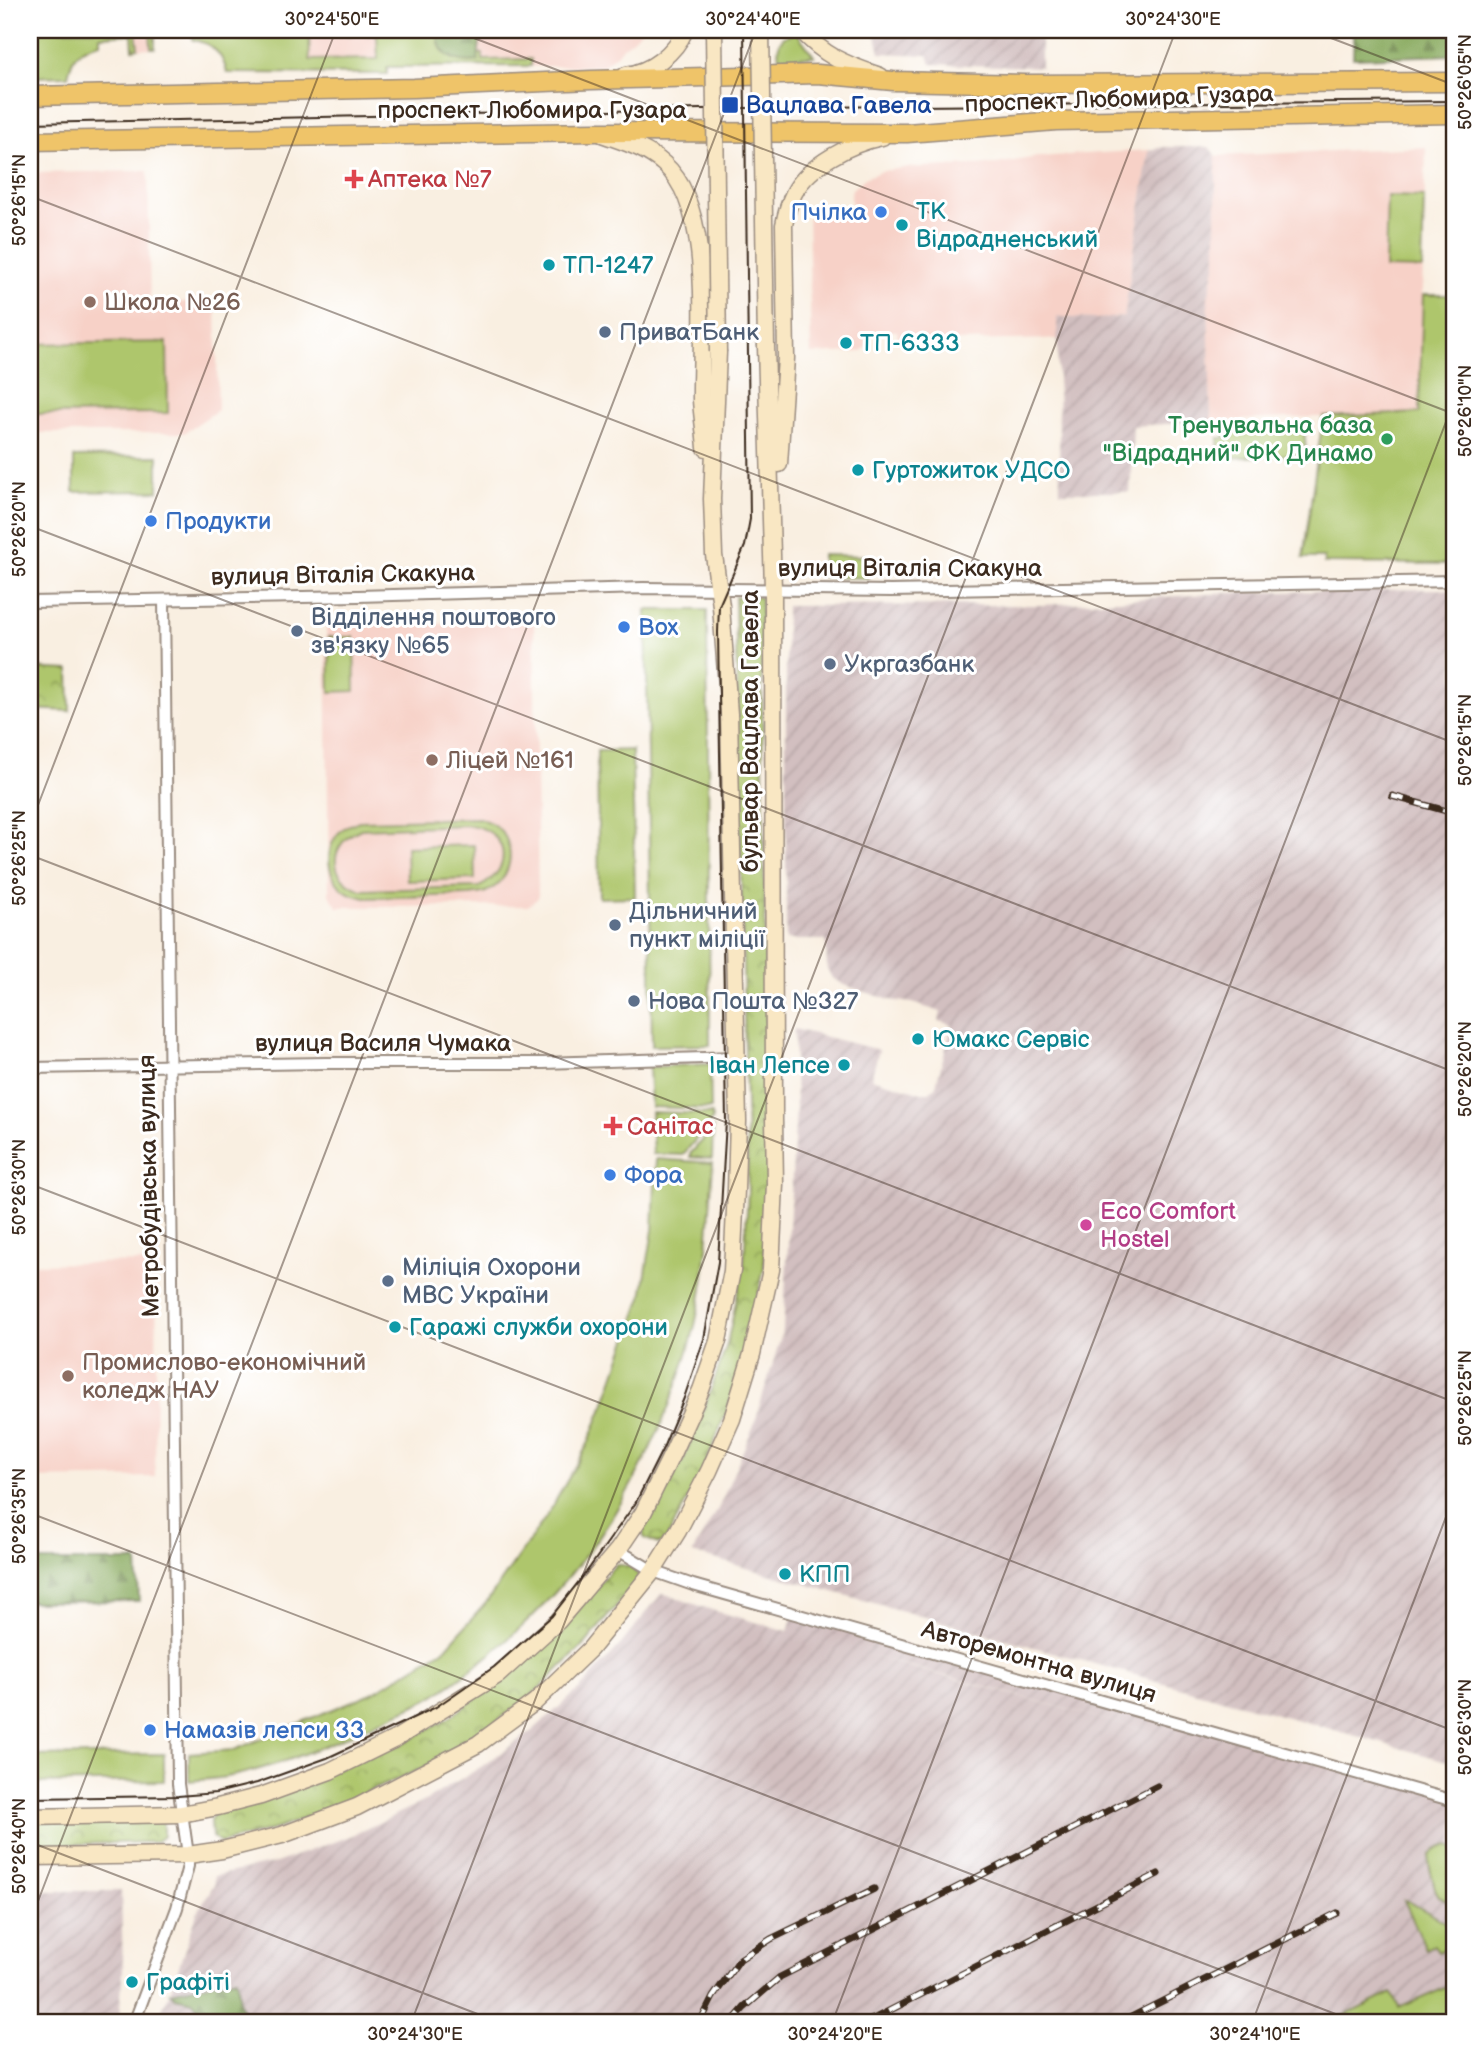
<svg xmlns="http://www.w3.org/2000/svg" width="1484" height="2053" viewBox="0 0 1484 2053" font-family="'Balsamiq Sans',sans-serif">
	<defs>
		<pattern id="industrial-furrows" width="10" height="10" patternUnits="userSpaceOnUse" patternTransform="scale(1.75)"><rect width="10" height="10" fill="#d2bfc0"/><path d="M-1 1l2-2M0 10L10 0M9 11l2-2" fill="none" stroke="#b5a4a5"/></pattern>
		<pattern id="forest-firs" width="22" height="20" patternUnits="userSpaceOnUse" patternTransform="scale(1.75)"><rect width="22" height="20" fill="#8aab60"/><path d="M5 1l3.5 6h-7zM16 11l3.5 6h-7z" fill="#728b4f"/></pattern>
		<pattern id="park-crowns" width="20" height="18" patternUnits="userSpaceOnUse" patternTransform="scale(1.75)"><rect width="20" height="18" fill="#aec66c"/><path d="M2 6a3 3 0 1 1 6 0M12 15a3 3 0 1 1 6 0" fill="none" stroke="#8fa158"/></pattern>
	</defs>
	<rect width="100%" height="100%" fill="#fff"/>
	<filter id="ink" filterUnits="userSpaceOnUse"><feTurbulence type="fractalNoise" baseFrequency=".0143" numOctaves="2"/><feDisplacementMap in="SourceGraphic" scale="14" xChannelSelector="R" yChannelSelector="G"/><feConvolveMatrix kernelMatrix="1 2 1 2 8 2 1 2 1" color-interpolation-filters="sRGB"/></filter>
	<filter id="wash" filterUnits="userSpaceOnUse"><feTurbulence type="fractalNoise" baseFrequency=".00686" numOctaves="4" result="noise"/><feDisplacementMap in="SourceGraphic" scale="28" xChannelSelector="R" yChannelSelector="G"/><feGaussianBlur stdDeviation="1.57" result="paint"/><feColorMatrix in="noise" values="0 0 0 0 0 0 0 0 0 0 0 0 0 0 0 0 0 1.4 0 .05"/><feComposite in="paint" operator="in"/></filter>
	<g filter="url(#wash)">
		<rect width="100%" height="100%" fill="#f9efe1"/>
		<g fill="#f7d1c7">
			<polygon points="30,30 642,30 603,66 387,67 387,74 227,73 225,62 216,49 203,42 193,40 192,31 155,33 155,48 133,49 132,34 101,36 100,43 77,53 70,64 68,76 30,77"/>
			<polygon points="1426,147 1419,413 1211,421 1208,297 1216,262 1216,156"/>
			<polygon points="1149,150 1124,317 1094,319 1057,317 1058,339 898,342 897,331 867,332 866,348 859,352 811,354 808,209 853,208 850,198 852,189 865,178 882,171 904,168 997,164 1037,157"/>
			<polygon points="148,171 150,303 216,301 218,410 184,433 30,433 30,173"/>
			<polygon points="534,623 538,898 528,906 338,907 329,895 326,625"/>
			<polygon points="157,1262 155,1477 30,1479 30,1264"/>
		</g>
		<g fill="url(#industrial-furrows)" fill-rule="evenodd">
			<polygon points="868,30 1041,30 1041,67 931,64 928,55 880,53 876,36"/>
			<polygon points="1164,147 1209,147 1216,156 1216,262 1208,297 1211,421 1133,426 1130,492 1060,492 1057,317 1094,319 1124,317 1149,150"/>
			<polygon points="1432,589 1454,590 1454,1763 692,1553 719,1507 754,1425 783,1330 796,1109 794,1029 879,1050 871,1078 919,1092 930,1092 936,1085 952,1025 939,1021 941,1012 912,1003 890,1000 844,985 834,979 827,970 826,940 786,940 786,606 1043,605 1225,593"/>
			<path d="M662,1593l53,18 73,20 5,-17 661,182v227h-1298l14,-31 28,-81 17,-28 -1,-7 62,-13 77,-28 72,-34 56,-34 51,-36 50,-44 40,-44zM862,1653l333,91 -270,-73z"/>
			<polygon points="30,1891 121,1891 123,1970 119,2019 117,2023 30,2023"/>
		</g>
		<g fill="#aec66c" stroke="#747845" stroke-width="2" fill-rule="evenodd">
			<path d="M30,30h106l2,18 -5,1 -1,-15 -32,2v7c-21,5 -28,12 -32,33l-38,1z"/>
			<path d="M150,30h163v5h-4l1,25 68,-1 -1,-24h-51v-5h133l19,23 5,1v6l48,-1v7l-144,1v7l-160,-1c-4,-19 -15,-30 -34,-33l-1,-9 -37,2v15h-4z"/>
			<path d="M797,33l17,23 -35,2c-3,-15 3,-24 18,-25z"/>
			<polygon points="1387,196 1424,197 1422,269 1385,268"/>
			<polygon points="1423,295 1454,295 1454,564 1324,563 1324,558 1303,558 1323,417 1419,413"/>
			<polygon points="167,342 168,413 30,414 30,344"/>
			<polygon points="158,456 158,491 74,492 74,457"/>
			<polygon points="822,555 868,556 868,578 822,577"/>
			<polygon points="646,610 707,610 710,1045 652,1046"/>
			<polygon points="329,637 354,637 355,691 330,692"/>
			<polygon points="632,750 635,897 599,898 597,751"/>
			<path d="M479,818c5,2 11,4 15,7 25,17 19,56 -8,67 -5,2 -11,2 -17,3l-104,3c-5,-2 -11,-2 -16,-5 -24,-13 -27,-48 -5,-65 4,-3 10,-5 15,-7zM466,825c41,2 51,44 13,62l-118,3c-35,-13 -32,-47 0,-61z"/>
			<polygon points="474,845 475,879 407,881 406,847"/>
			<polygon points="710,1064 711,1109 651,1107 649,1067"/>
			<polygon points="651,1112 712,1114 712,1120 683,1155 653,1154"/>
			<polygon points="713,1129 712,1159 690,1157 690,1154"/>
			<path d="M656,1159l57,4c-4,60 -6,120 -22,178 -35,122 -104,236 -203,315 -19,15 -39,31 -60,43 -20,10 -42,19 -63,29 -41,19 -94,41 -139,49 -12,2 -25,3 -37,4v-28l45,-3 138,-57 74,-45 40,-45 62,-89 39,-68 16,-38 39,-111 11,-67z"/>
			<polygon points="164,1754 164,1781 30,1783 30,1756"/>
			<path d="M1449,1845l5,2v58c-5,-3 -11,-5 -15,-9 -4,-5 -5,-10 -6,-16 -6,-21 -8,-29 16,-35z"/>
			<polygon points="1404,1900 1408,1901 1454,1927 1454,1945 1438,1952 1434,1945 1426,1949"/>
			<polygon points="1454,1984 1453,2023 1338,2023 1337,2019 1392,1993 1399,2008"/>
		</g>
		<g fill="url(#forest-firs)" stroke="#626a3f" stroke-width="2">
			<path d="M438,30h43l-3,31c-13,2 -30,0 -37,-13 -3,-5 -3,-13 -3,-18z"/>
			<polygon points="1354,30 1454,30 1454,55 1353,58"/>
			<polygon points="30,1561 137,1561 139,1601 30,1602"/>
			<polygon points="237,1978 240,2004 249,2023 201,2023 199,2022 202,2015 193,2001 175,1997 170,1992"/>
		</g>
		<g fill="url(#park-crowns)" stroke="#747845" stroke-width="2">
			<polygon points="1304,426 1306,454 1226,458 1225,455 1219,455 1218,438 1225,438 1224,430"/>
			<polygon points="735,597 761,597 768,1194 764,1268 746,1350 728,1407 704,1468 667,1538 659,1544 644,1538 643,1529 684,1458 708,1398 727,1344 744,1264 748,1192"/>
			<polygon points="30,668 69,670 70,711 30,709"/>
			<polygon points="616,1564 631,1567 640,1577 586,1643 531,1696 476,1736 423,1768 353,1798 279,1828 220,1843 212,1837 211,1821 214,1813 398,1746 449,1718 504,1678 565,1625"/>
			<polygon points="30,1820 163,1822 163,1836 156,1842 30,1845"/>
		</g>
	</g>
	<g filter="url(#ink)">
		<g fill="none" stroke-linecap="round" stroke-linejoin="round">
			<g stroke="#9a8c80" stroke-width="14">
				<g id="minor">
					<polyline points="30,602 358,596 643,588 891,591 1454,581"/>
					<polyline points="30,1068 326,1063 543,1063 736,1057"/>
					<polyline points="618,1550 653,1571 693,1585 1454,1801"/>
					<polyline points="134,2023 177,1908 188,1866 188,1855 178,1784 164,600"/>
				</g>
			</g>
			<g stroke="#9a8c80" stroke-width="19">
				<g id="secondary">
					<path d="M801,30c25,28 45,34 79,46"/>
					<path d="M626,75c25,-3 49,-22 59,-45"/>
					<path d="M602,134c22,8 44,14 62,30 51,45 36,172 37,236 1,16 4,32 5,48"/>
					<path d="M779,464l7,-106 -2,-133c2,-11 5,-22 10,-32 15,-29 58,-50 88,-56"/>
					<polyline points="30,1817 181,1814 218,1807 261,1796 330,1771 395,1739 498,1675 558,1621 618,1550 643,1513 672,1454 701,1390 718,1341 732,1271 736,1190 738,1121 729,714 721,606 714,555 712,499 718,352"/>
					<polyline points="30,1857 188,1855 222,1850 282,1835 357,1807 478,1744 535,1702 590,1649 653,1571 678,1531 709,1471 732,1419 752,1354 771,1270 775,1184 774,1119 773,589 766,346"/>
				</g>
			</g>
			<g stroke="#9a8c80" stroke-width="21">
				<g id="primary">
					<polyline points="30,96 414,88 591,80 818,74 893,81 1026,84 1454,82"/>
					<polyline points="30,141 596,132 907,133 1056,121 1454,114"/>
				</g>
			</g>
			<use href="#minor" stroke="#fff" stroke-width="10"/>
			<use href="#secondary" stroke="#f9e7c3" stroke-width="16"/>
			<use href="#primary" stroke="#efc469" stroke-width="18"/>
			<g stroke="#3b2a1e" stroke-width="2">
				<polyline points="30,123 802,107 1454,101"/>
				<polyline points="30,1798 178,1796 216,1793 257,1783 327,1758 436,1707 494,1667 552,1616 590,1567 635,1504 663,1448 684,1398 704,1339 718,1262 726,1121 718,632 719,606 745,546 750,519 744,30"/>
			</g>
			<g stroke="#3b2a1e" stroke-width="7">
				<g id="rail">
					<polyline points="1392,796 1454,813"/>
					<polyline points="700,2023 713,1997 740,1959 771,1939 874,1889"/>
					<polyline points="731,2023 744,2008 780,1977 1157,1786"/>
					<polyline points="865,2023 1158,1874"/>
					<polyline points="1119,2023 1337,1913"/>
				</g>
			</g>
			<use href="#rail" stroke="#fff" stroke-width="4.5" stroke-dasharray="13" stroke-linecap="butt"/>
			<g stroke="#9a8c80" stroke-width="19" stroke-linecap="butt">
				<g id="secondary-bridge">
					<polyline points="714,30 718,352"/>
					<polyline points="761,30 766,346"/>
				</g>
			</g>
			<use href="#secondary-bridge" stroke="#f9e7c3" stroke-width="16"/>
		</g>
	</g>
	<path fill="none" stroke="#3b2a1e" stroke-width="2" stroke-opacity="0.45" d="M453,30l1001,384M1310,30l144,55M30,196l1424,547M30,526l1424,546M30,826l306,-796M30,855l1424,547M30,1184l1424,547M30,1513l1329,510M30,1842l471,181M30,1922l726,-1892M411,2023l765,-1993M832,2023l622,-1622M1252,2023l202,-527"/>
	<rect fill="#1a4fb4" stroke="#fff" stroke-width="2.5" x="721" y="96" width="18" height="18" rx="3.5"/>
	<g fill="#e0444e" stroke="#fff" stroke-width="2.5">
		<path d="M350.5 168.5h7v7h7v7h-7v7h-7v-7h-7v-7h7z"/>
		<path d="M609.5 1115.5h7v7h7v7h-7v7h-7v-7h-7v-7h7z"/>
	</g>
	<g fill="#3f7fe0" stroke="#fff" stroke-width="2.5">
		<circle cx="881" cy="212" r="7"/>
		<circle cx="151" cy="521" r="7"/>
		<circle cx="624" cy="627" r="7"/>
		<circle cx="610" cy="1175" r="7"/>
		<circle cx="150" cy="1730" r="7"/>
	</g>
	<g fill="#0f9aa8" stroke="#fff" stroke-width="2.5">
		<circle cx="902" cy="225" r="7"/>
		<circle cx="549" cy="265" r="7"/>
		<circle cx="846" cy="343" r="7"/>
		<circle cx="858" cy="470" r="7"/>
		<circle cx="918" cy="1039" r="7"/>
		<circle cx="844" cy="1065" r="7"/>
		<circle cx="395" cy="1327" r="7"/>
		<circle cx="785" cy="1574" r="7"/>
		<circle cx="132" cy="1982" r="7"/>
	</g>
	<g fill="#8d6e63" stroke="#fff" stroke-width="2.5">
		<circle cx="90" cy="302" r="7"/>
		<circle cx="432" cy="760" r="7"/>
		<circle cx="68" cy="1376" r="7"/>
	</g>
	<g fill="#5c6f8a" stroke="#fff" stroke-width="2.5">
		<circle cx="605" cy="332" r="7"/>
		<circle cx="297" cy="631" r="7"/>
		<circle cx="830" cy="664" r="7"/>
		<circle cx="615" cy="925" r="7"/>
		<circle cx="634" cy="1001" r="7"/>
		<circle cx="388" cy="1281" r="7"/>
	</g>
	<circle fill="#2e9e5b" stroke="#fff" stroke-width="2.5" cx="1387" cy="439" r="7"/>
	<circle fill="#d1479c" stroke="#fff" stroke-width="2.5" cx="1086" cy="1225" r="7"/>
	<g text-anchor="middle" dominant-baseline="central" stroke-width="6" stroke-linejoin="round" paint-order="stroke">
		<g font-size="24" fill="#3b2a1e" stroke="#fff">
			<text transform="translate(1119 99) rotate(-2)">проспект Любомира Гузара</text>
			<text x="532" y="110">проспект Любомира Гузара</text>
			<text x="910" y="568">вулиця Віталія Скакуна</text>
			<text transform="translate(343 575) rotate(-1)">вулиця Віталія Скакуна</text>
			<text transform="translate(750 731) rotate(-90)">бульвар Вацлава Гавела</text>
			<text x="383" y="1043">вулиця Василя Чумака</text>
			<text transform="translate(149 1186) rotate(-91)">Метробудівська вулиця</text>
			<text transform="translate(1039 1662) rotate(16)">Авторемонтна вулиця</text>
		</g>
		<g font-size="24" fill="#164399" stroke="#fff" text-anchor="start">
			<text x="746" y="105">Вацлава Гавела</text>
		</g>
		<g font-size="24" fill="#be3a42" stroke="#fff" text-anchor="start">
			<text x="368" y="179">Аптека №7</text>
			<text x="627" y="1126">Санітас</text>
		</g>
		<g font-size="24" fill="#0d838f" stroke="#fff" text-anchor="start">
			<text x="916" y="211">ТК<tspan x="916" dy="28">Відрадненський</tspan></text>
			<text x="563" y="265">ТП-1247</text>
			<text x="860" y="343">ТП-6333</text>
			<text x="872" y="470">Гуртожиток УДСО</text>
			<text x="932" y="1039">Юмакс Сервіс</text>
			<text x="830" y="1065" text-anchor="end">Іван Лепсе</text>
			<text x="409" y="1327">Гаражі служби охорони</text>
			<text x="799" y="1574">КПП</text>
			<text x="146" y="1982">Графіті</text>
		</g>
		<g font-size="24" fill="#366cbe" stroke="#fff" text-anchor="start">
			<text x="867" y="212" text-anchor="end">Пчілка</text>
			<text x="165" y="521">Продукти</text>
			<text x="638" y="627">Box</text>
			<text x="624" y="1175">Фора</text>
			<text x="164" y="1730">Намазів лепси 33</text>
		</g>
		<g font-size="24" fill="#785e54" stroke="#fff" text-anchor="start">
			<text x="104" y="302">Школа №26</text>
			<text x="446" y="760">Ліцей №161</text>
			<text x="82" y="1362">Промислово-економічний<tspan x="82" dy="28">коледж НАУ</tspan></text>
		</g>
		<g font-size="24" fill="#4e5e75" stroke="#fff" text-anchor="start">
			<text x="619" y="332">ПриватБанк</text>
			<text x="311" y="617">Відділення поштового<tspan x="311" dy="28">зв'язку №65</tspan></text>
			<text x="844" y="664">Укргазбанк</text>
			<text x="629" y="911">Дільничний<tspan x="629" dy="28">пункт міліції</tspan></text>
			<text x="648" y="1001">Нова Пошта №327</text>
			<text x="402" y="1267">Міліція Охорони<tspan x="402" dy="28">МВС України</tspan></text>
		</g>
		<g font-size="24" fill="#27864d" stroke="#fff" text-anchor="end">
			<text x="1373" y="425">Тренувальна база<tspan x="1373" dy="28">"Відрадний" ФК Динамо</tspan></text>
		</g>
		<g font-size="24" fill="#b23c85" stroke="#fff" text-anchor="start">
			<text x="1100" y="1211">Eco Comfort<tspan x="1100" dy="28">Hostel</tspan></text>
		</g>
	</g>
	<rect width="1484" height="2053" fill="none" stroke="#fff" stroke-width="77"/>
	<rect x="38" y="38" width="1408" height="1976" fill="none" stroke="#3b2a1e" stroke-width="2.5"/>
	<g font-size="18" text-anchor="middle" fill="#3b2a1e">
		<text x="332" y="25">30°24'50"E</text>
		<text x="753" y="25">30°24'40"E</text>
		<text x="1173" y="25">30°24'30"E</text>
		<text transform="translate(1465 82) rotate(-90)" y="6">50°26'05"N</text>
		<text transform="translate(19 200) rotate(-90)" y="6">50°26'15"N</text>
		<text transform="translate(1465 411) rotate(-90)" y="6">50°26'10"N</text>
		<text transform="translate(19 529) rotate(-90)" y="6">50°26'20"N</text>
		<text transform="translate(1465 740) rotate(-90)" y="6">50°26'15"N</text>
		<text transform="translate(19 858) rotate(-90)" y="6">50°26'25"N</text>
		<text transform="translate(1465 1069) rotate(-90)" y="6">50°26'20"N</text>
		<text transform="translate(19 1187) rotate(-90)" y="6">50°26'30"N</text>
		<text transform="translate(1465 1398) rotate(-90)" y="6">50°26'25"N</text>
		<text transform="translate(19 1516) rotate(-90)" y="6">50°26'35"N</text>
		<text transform="translate(1465 1727) rotate(-90)" y="6">50°26'30"N</text>
		<text transform="translate(19 1846) rotate(-90)" y="6">50°26'40"N</text>
		<text x="415" y="2040">30°24'30"E</text>
		<text x="835" y="2040">30°24'20"E</text>
		<text x="1255" y="2040">30°24'10"E</text>
	</g>
</svg>
